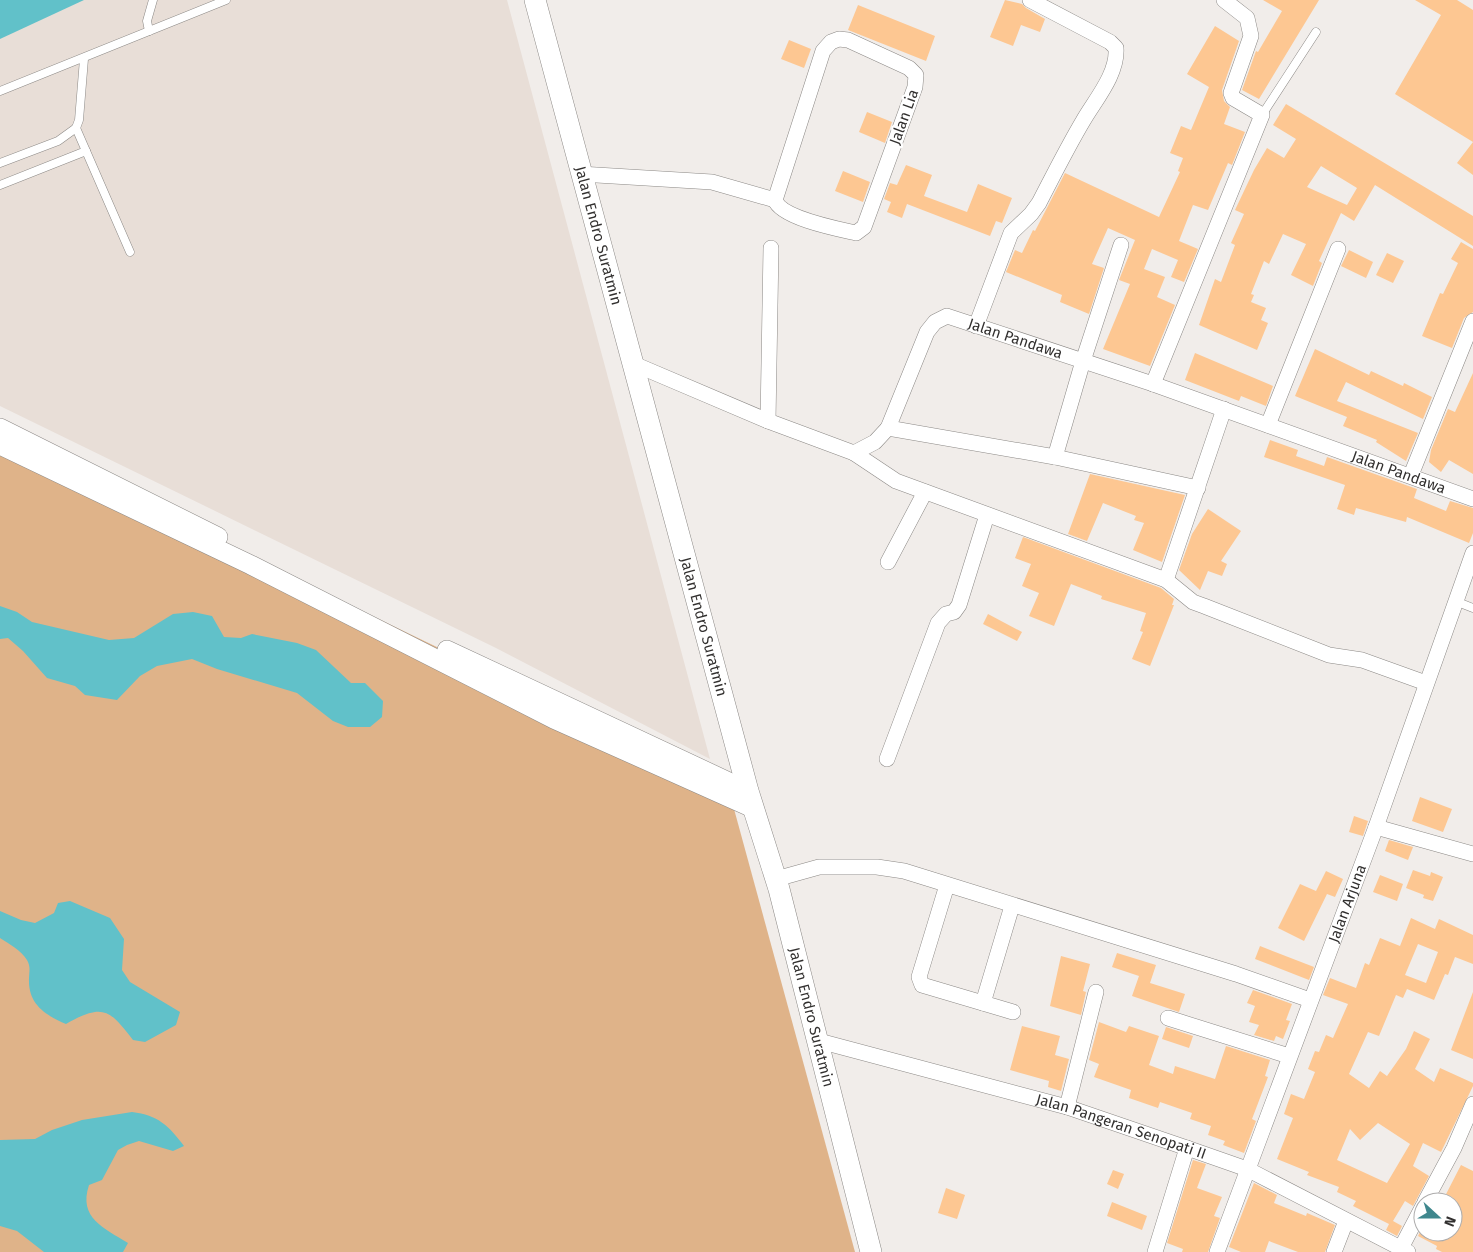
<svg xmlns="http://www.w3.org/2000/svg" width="1473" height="1252" viewBox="0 0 1473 1252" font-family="'Fira Sans',sans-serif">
	<rect width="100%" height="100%" fill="#f1edea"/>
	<polygon fill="#e8ded7" points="0,0 507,0 710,759 496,648 0,406"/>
	<polygon fill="#dfb389" points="0,437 728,787 855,1252 0,1252"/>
	<g fill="#61c1c9">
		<polygon points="0,0 84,0 0,39"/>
		<polygon points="0,606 17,612 32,622 109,640 134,638 173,614 193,612 212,616 224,637 241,638 252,634 297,643 316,650 351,683 365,683 383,701 382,717 370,727 348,727 333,721 297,693 217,669 192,659 157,666 140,676 117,700 85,695 75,686 47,678 23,651 8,638 0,639"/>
		<path d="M70,901l40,17 14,21 -2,31 8,12 50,30 -4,13 -31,17 -12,-2c-24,-31 -30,-37 -67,-16 -21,-9 -38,-20 -37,-45 0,-7 2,-12 -2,-19 -6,-10 -18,-16 -27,-22v-27l21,9 14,3 19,-10 4,-10z"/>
		<path d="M132,1112c26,3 37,14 52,34l-11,5 -34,-10 -12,4 -9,5 -16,30 -13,5c-11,33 15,43 39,58l-5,9h-79l-27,-21 -17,-5v-86l35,-1 17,-9 30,-10z"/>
	</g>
	<g fill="#fdc792" fill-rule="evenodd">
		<polygon points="1005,0 1022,4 1026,8 1045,19 1040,32 1021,25 1013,46 990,37"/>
		<polygon points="1263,0 1319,0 1259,99 1242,90 1256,51 1258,52 1282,11"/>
		<polygon points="1415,0 1457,0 1473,10 1473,175 1457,163 1473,142 1395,94 1441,15"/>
		<polygon points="858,5 935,36 926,61 848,30"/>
		<polygon points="1215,26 1239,41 1222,90 1224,101 1230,107 1224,124 1245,132 1232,165 1228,163 1208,210 1193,205 1179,241 1198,249 1184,282 1171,277 1178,260 1152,249 1144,269 1165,277 1157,297 1175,305 1150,366 1103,349 1130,284 1119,280 1135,240 1108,228 1092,264 1104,268 1089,314 1060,302 1062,295 1006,272 1015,250 1022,253 1033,230 1035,231 1065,173 1159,217 1180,172 1178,171 1183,158 1170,153 1181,126 1191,130 1209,87 1187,74"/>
		<polygon points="789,40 811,49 804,68 781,59"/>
		<path d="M1286,104l187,112v30l-98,-61 -21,36 -13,-8 -22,48 3,2 -9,23 -22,-11 15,-31 -23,-10 -14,30 -5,-3 -13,33 3,1 -3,7 15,6 -5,12 7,3 -11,27 -58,-25 16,-46 6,3 14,-37 -4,-2 13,-29 -9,-4 19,-40 13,-22 17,10 12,-19 -23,-14zM1321,166l36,22 -10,17 -40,-18z"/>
		<polygon points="867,112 892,122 885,143 859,132"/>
		<polygon points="906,165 932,175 924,196 967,212 978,184 1012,198 1002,223 996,221 990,236 907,204 902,218 887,212 891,202 884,199 890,183 897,185"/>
		<polygon points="843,171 870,182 863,202 835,191"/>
		<polygon points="1461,242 1473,249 1473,312 1464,318 1452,348 1422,336 1440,293 1443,294 1458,263 1451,259"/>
		<polygon points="1349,250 1373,262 1366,278 1341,266"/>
		<polygon points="1387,253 1404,261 1393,283 1376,275"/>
		<polygon points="1315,349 1369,375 1371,371 1403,386 1404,383 1432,397 1423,419 1346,382 1337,401 1418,433 1406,461 1376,442 1377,440 1343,426 1347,417 1295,396"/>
		<polygon points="1195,353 1273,386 1266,406 1241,396 1239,401 1185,380"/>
		<polygon points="1473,373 1473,474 1449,460 1441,472 1429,462 1431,450 1448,409 1455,412"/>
		<polygon points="1270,440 1298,450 1296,456 1324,466 1327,457 1417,489 1414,498 1446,511 1450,501 1473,508 1473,533 1469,543 1407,517 1406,522 1356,508 1354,515 1337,509 1345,485 1264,457"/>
		<polygon points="1090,474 1185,495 1162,562 1133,550 1144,523 1134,520 1136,516 1103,503 1087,541 1068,534"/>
		<polygon points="1208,509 1241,531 1221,561 1227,564 1222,576 1208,571 1200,590 1179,570 1192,534"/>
		<polygon points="1023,537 1161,588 1174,599 1172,605 1174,605 1150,666 1132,659 1143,632 1140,631 1146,613 1101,599 1102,596 1071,584 1054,626 1029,616 1039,593 1022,586 1031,564 1015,558"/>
		<polygon points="988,614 1022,632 1017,641 983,624"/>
		<polygon points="1420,797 1452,809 1443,832 1412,821"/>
		<polygon points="1354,816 1368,821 1363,836 1349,832"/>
		<polygon points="1389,840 1413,847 1408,860 1385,851"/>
		<polygon points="1413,870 1430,876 1431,872 1443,877 1433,901 1423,898 1424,895 1406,888"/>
		<polygon points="1326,871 1343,879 1335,897 1327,894 1304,941 1278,928 1300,884 1316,891"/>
		<polygon points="1380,875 1403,884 1397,901 1373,892"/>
		<path d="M1411,918l24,11 4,-10 34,16v29l-18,-7 -7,18 -3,-1 -11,26 -27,-11 -4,9 -7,-3 -17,41 -11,-4 -19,42 20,14 11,-17 7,5 19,-27 8,-18 16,8 -15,30 19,13 6,-14 33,15v3l-32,66 -18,-9 -10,23 16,10 -16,30 -8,-5 -12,20 9,5 -5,10 -11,-6 3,-6 -36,-18 3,-5 -19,-9 2,-5 -32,-12 2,-3 -32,-13 16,-41 -9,-4 7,-20 13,5 11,-27 -7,-3 7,-18 4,1 7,-17 7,3 15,-34 -25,-9 7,-17 26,10 9,-25 4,2 11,-27 20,8zM1418,944l20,8 -12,31 -21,-8zM1378,1123l32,21 -23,39 -50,-23 13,-31 10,11z"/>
		<polygon points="1260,946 1314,967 1309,980 1255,959"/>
		<polygon points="1117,953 1156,965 1150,983 1185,994 1179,1012 1132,996 1139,976 1112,967"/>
		<polygon points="1061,956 1090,964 1083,991 1086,992 1081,1015 1050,1006"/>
		<polygon points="1253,990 1292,1004 1286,1020 1290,1021 1283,1039 1276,1036 1274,1041 1254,1035 1259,1025 1249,1022 1255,1006 1247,1003"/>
		<polygon points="1473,992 1473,1059 1451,1050"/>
		<polygon points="1099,1022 1126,1032 1129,1026 1159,1036 1149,1065 1173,1074 1175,1066 1215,1079 1226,1046 1270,1060 1265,1076 1268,1077 1252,1119 1256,1121 1244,1153 1223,1145 1225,1141 1208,1135 1211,1126 1190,1119 1192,1113 1160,1102 1158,1108 1129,1098 1131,1090 1094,1077 1099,1064 1089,1060"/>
		<polygon points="1022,1026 1060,1036 1055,1055 1069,1059 1061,1091 1048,1087 1049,1081 1010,1070"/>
		<polygon points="1166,1027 1193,1036 1189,1048 1162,1039"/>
		<polygon points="1193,1160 1206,1164 1197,1188 1222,1197 1214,1216 1220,1218 1208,1252 1182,1252 1183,1249 1167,1243"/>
		<polygon points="1461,1165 1473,1171 1473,1252 1442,1252 1436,1249 1437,1246 1418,1236 1420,1232 1453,1232 1453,1218 1458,1207 1453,1205 1453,1202 1443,1200"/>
		<polygon points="1113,1170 1124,1174 1118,1189 1107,1184"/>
		<polygon points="1254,1183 1277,1195 1274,1203 1306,1216 1307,1213 1335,1225 1325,1252 1298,1252 1269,1241 1265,1252 1241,1252 1229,1247"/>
		<polygon points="946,1188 965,1195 957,1219 938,1213"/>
		<polygon points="1112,1202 1147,1216 1142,1230 1107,1216"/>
	</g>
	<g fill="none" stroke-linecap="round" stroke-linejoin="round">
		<g stroke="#8c8986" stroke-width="9">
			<g id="service">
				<polyline points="149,31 147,21 153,0"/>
				<polyline points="84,59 79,120 76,128 130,252"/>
				<polyline points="0,91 226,0"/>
				<polyline points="1262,115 1316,32"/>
				<polyline points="0,163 58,141 76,128"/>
				<polyline points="0,185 86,151"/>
				<polyline points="1455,601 1473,608"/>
			</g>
		</g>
		<g stroke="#8c8986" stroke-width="16">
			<g id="minor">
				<path d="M839,39l9,1 61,28 7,7 -1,12 -51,140 -8,6c-18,-4 -75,-15 -81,-33l48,-149 8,-9z"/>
				<polyline points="580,174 712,182 775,200"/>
				<path d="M976,326l35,-93 20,-19 8,-11c14,-27 28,-55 44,-82 12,-21 35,-47 33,-73l-6,-6 -80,-42"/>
				<path id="s1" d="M634,364l134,57 86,32 21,-11 13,-14 39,-96 8,-10 12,-6 206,68 320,115"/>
				<polyline points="1153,384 1262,115 1233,98 1231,93 1251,36 1247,18 1224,0"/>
				<polyline points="768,421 771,248"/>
				<polyline points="1268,425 1338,249"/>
				<polyline points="888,428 1055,457 1198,488"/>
				<polyline points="854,453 896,481 1166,580 1193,602 1204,606 1329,655 1362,660 1426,683"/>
				<polyline points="1055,457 1083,361 1121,245"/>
				<polyline points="1411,475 1473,321"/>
				<polyline points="888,562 925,492"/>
				<polyline points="1166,580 1224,409"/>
				<polyline points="887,759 938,623 946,614 954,612 959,605 987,515"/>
				<polyline points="1376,827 1473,854"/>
				<polyline points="776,879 819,867 877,867 904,871 1236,974 1310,1000"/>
				<polyline points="947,885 919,977 922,985 1013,1012"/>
				<polyline points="983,1003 1012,906"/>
				<polyline points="1168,1018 1289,1056"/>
				<path id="s2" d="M819,1041l248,66 120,41 60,21 161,83"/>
				<polyline points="1067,1107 1096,992"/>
				<polyline points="1425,1202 1454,1148 1473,1104"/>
				<polyline points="1401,1248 1423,1206"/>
				<polyline points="1155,1252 1187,1148"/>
				<path id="s3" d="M1217,1252l159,-425 97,-274"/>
				<polyline points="1334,1252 1346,1221"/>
			</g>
		</g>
		<g stroke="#8c8986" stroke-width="20">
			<g id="tertiary">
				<polyline points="0,428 218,537"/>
				<polyline points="0,445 251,565 554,719 753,808"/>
				<polyline points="447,650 748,791"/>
			</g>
		</g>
		<g stroke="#8c8986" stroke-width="22">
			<g id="secondary">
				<path id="s4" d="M535,0l213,791 31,98 92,363"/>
			</g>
		</g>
		<use href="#service" stroke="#fff" stroke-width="8"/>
		<use href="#minor" stroke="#fff" stroke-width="15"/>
		<use href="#tertiary" stroke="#fff" stroke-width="19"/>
		<use href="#secondary" stroke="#fff" stroke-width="21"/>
	</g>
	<g text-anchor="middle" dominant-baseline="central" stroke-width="4.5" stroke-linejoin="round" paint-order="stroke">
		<g font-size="15" fill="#32302f" stroke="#fff">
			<text transform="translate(904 117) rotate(-70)">Jalan Lia</text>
			<text stroke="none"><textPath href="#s4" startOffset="244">Jalan Endro Suratmin</textPath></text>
			<text stroke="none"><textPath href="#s1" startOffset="482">Jalan Pandawa</textPath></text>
			<text stroke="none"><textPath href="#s1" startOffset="888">Jalan Pandawa</textPath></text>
			<text stroke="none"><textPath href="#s4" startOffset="649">Jalan Endro Suratmin</textPath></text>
			<text stroke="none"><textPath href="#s3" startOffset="372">Jalan Arjuna</textPath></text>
			<text stroke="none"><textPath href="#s4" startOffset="1054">Jalan Endro Suratmin</textPath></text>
			<text stroke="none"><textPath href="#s2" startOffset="314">Jalan Pangeran Senopati II</textPath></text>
		</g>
	</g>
	<g transform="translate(1438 1217) rotate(111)"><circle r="24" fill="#ffffff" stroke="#adacac"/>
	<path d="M0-4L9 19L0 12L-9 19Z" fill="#3f878d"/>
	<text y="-8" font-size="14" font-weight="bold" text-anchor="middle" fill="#32302f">N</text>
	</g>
</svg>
